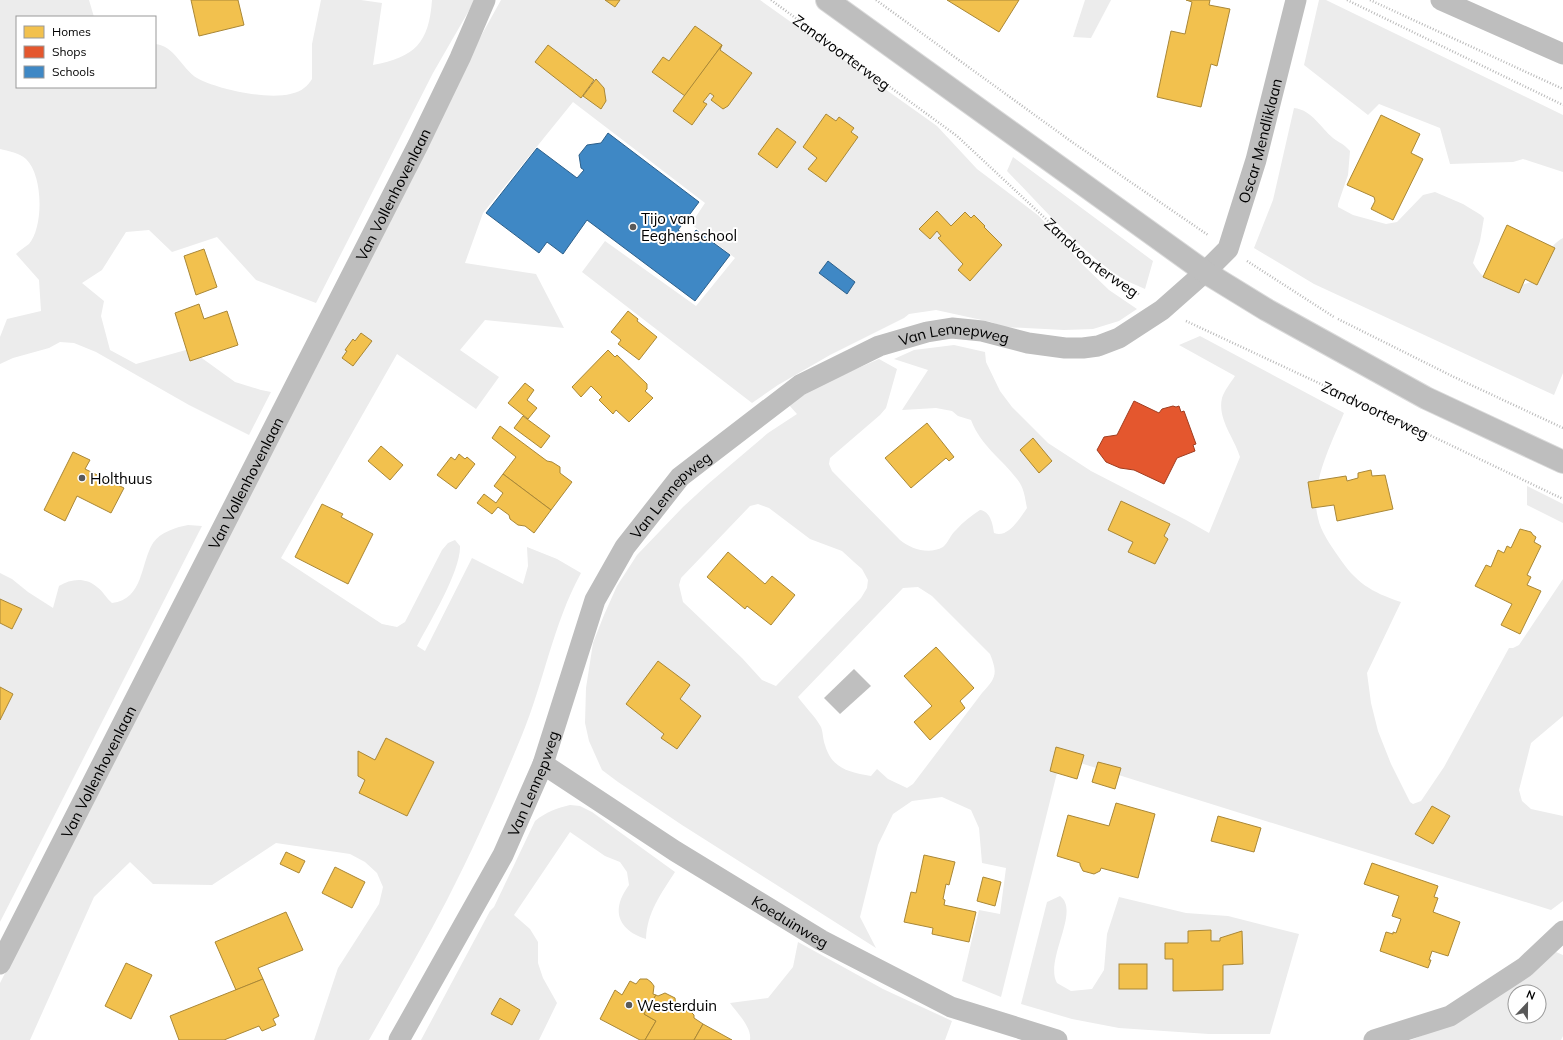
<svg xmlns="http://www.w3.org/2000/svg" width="1563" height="1040" viewBox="0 0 1563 1040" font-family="Mulish,sans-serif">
	<rect width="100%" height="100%" fill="#fff"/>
	<g fill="#ececec" fill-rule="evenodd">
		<path d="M0,0h89l5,17h-77v70h138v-43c19,1 27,25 42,34 21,12 87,27 107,10 3,-2 6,-6 8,-9v-35l9,-44h40l21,3 -9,62c42,-8 56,-22 59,-65h43l-42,73 -117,230 -60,-23 -39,-43 -45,15 -23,-22 -23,2 -24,38 -20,13 22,18 -3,15 9,34 26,14 57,-16 6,8 36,26 26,8 10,2 -22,43 -60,-30 -93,-53 -22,-9 -14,-1 -11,6 -36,10 -13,6v-27l7,-18 34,-8 -2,-31 -23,-26c4,-4 9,-7 13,-10 15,-18 14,-69 -3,-85 -6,-6 -18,-8 -26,-10z"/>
		<path d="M501,0h259l177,126 40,43 62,47 43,48 27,26 28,19 -18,12 -26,8 -29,1 -60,-3 -13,-5 -55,-12 -27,4 -5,4 -74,37 -52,30 -26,18 -170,-131 23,-31 91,65 39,-48 -44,-34 14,-21 -132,-101 -90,111 -18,50 71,11 28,54 -79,-8 -25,30 39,27 -23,32 -79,-55 -116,204 101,66 15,3 8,-5 37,-72 6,-7 7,-3 5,6c1,25 -31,77 -43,100l8,5 47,-93 51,26 5,-18 -1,-19 30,12 24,14c-28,51 -37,109 -59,162 -23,56 -47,111 -75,165 -25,48 -52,94 -78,140h-55l24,-72 41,-64 4,-17 -6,-14 -12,-11 -15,-8 -74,-11 -64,42 -59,-1 -23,-22 -36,35 -64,143h-30v-57l471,-929z"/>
		<polygon points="1085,0 1111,0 1091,38 1073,37"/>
		<polygon points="1319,0 1326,0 1563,115 1563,172 1523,159 1513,162 1450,164 1440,128 1379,104 1368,115 1304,65"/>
		<path d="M1294,108c18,2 26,19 39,30 8,6 10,5 17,13l-2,24 -10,29v3l15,8 33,9 11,-2 26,-27 12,-3 28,12 18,11 3,3 -4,23 -7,22c10,18 25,25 46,22 5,-1 10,-1 14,-5 3,-3 5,-7 6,-11 6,-12 12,-25 24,-31v135l-9,22 -240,-111 -60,-36 19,-48z"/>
		<path d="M1013,157l140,104 -8,28c-8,-4 -17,-7 -25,-12 -42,-28 -78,-70 -113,-106z"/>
		<path d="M1200,336l144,77c-12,29 -35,73 -26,105 3,14 12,26 20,38 18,27 33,36 63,46l-34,71 4,30 7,28 13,33 19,38 3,2 8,-3 23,-34 65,-119h4l6,-3 44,-66v137l-32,27 -12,47 3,11 9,8 32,7v85l-12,9 -490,-153 -60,240 -39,-16 17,-71 21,4 6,-46 -24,-5 -3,-35 -8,-18 -29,-13 -30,4 -19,13 -15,31 -18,72 16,31 -194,-123 -64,-43 -16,-12 -13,-29 -4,-18 1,-35 7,-45 11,-28 13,-29 20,-31 46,-48 25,-23 60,-51 29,-19 -9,-10 40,-23 51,-22 18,10 -11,39 -6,7 -50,43 -1,6 3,7 68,69c11,9 29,15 43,7 5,-4 8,-13 13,-17 7,-8 15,-14 24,-20 10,1 13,14 14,23 14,6 26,-15 33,-25 -2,-10 -3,-21 -10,-29 -16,-21 -36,-33 -46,-59l-13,-4 -6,-5 -16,-3 -34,2 26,-40 -34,-11 20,-9 40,-5 31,7 1,10 14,29 12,16 36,36 43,28 95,49 23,13 31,-76c-5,-18 -23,-38 -18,-59 2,-7 9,-16 13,-22l-56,-31zM758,504l11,4 41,31 32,12 12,11 8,7 6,11 -1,8 -6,10 -85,88 -14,-6 -20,-22 -59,-56 -4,-17 2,-7 69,-72zM918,587l14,9 58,58c8,20 6,24 -8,39l-69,91 -6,4 -19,-9 -11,-10 -6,7c-22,-4 -39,-7 -46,-31 -2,-5 -2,-13 -4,-18 -6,-11 -16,-20 -23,-30l105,-109z"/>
		<polygon points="1527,486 1563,504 1563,523 1527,505"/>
		<path d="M188,525l14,1 -202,396v-349l12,6 16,13 25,16 6,-22c12,-7 26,-9 38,1 6,4 9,11 15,16 32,-4 28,-39 41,-60 7,-11 24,-16 35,-18z"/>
		<path d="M570,805l10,1 12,6 83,60c-14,22 -28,40 -29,67 -19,-6 -33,-19 -25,-40 2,-5 5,-10 8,-14l-2,-13 -7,-10 -15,-6 -35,-24 -56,83 16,14 8,13v21l5,15 14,25 -18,37h-118l69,-129 4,-4 41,-86c11,-9 22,-13 35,-16z"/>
		<path d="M1060,896c21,15 -16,64 -3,87l14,8 21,-2 12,-19 3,-36 12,-37 67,16 42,3 71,18 -29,100h-61l-90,-6 -47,-9 -51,-15 26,-102z"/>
		<path d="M798,942l85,47 69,32 -7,19h-195c2,-13 -13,-27 -20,-37l38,-5 25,-31z"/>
		<path d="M1556,952l7,3v81l-2,4h-150c54,-20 100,-53 145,-88zM1515,992h24v24h-24z"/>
	</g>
	<polygon fill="#bfbfbf" points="854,669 871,686 840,714 824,698"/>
	<g fill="#f2c14e" stroke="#a98737">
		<polygon points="191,0 238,0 244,25 199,36"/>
		<polygon points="605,0 620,0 615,7"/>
		<polygon points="947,0 1019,0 999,32"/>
		<polygon points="1186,0 1210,0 1209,5 1230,9 1217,66 1211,64 1201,107 1157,97 1171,31 1185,34 1192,2"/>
		<polygon points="695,26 722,45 685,96 652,72 663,57 669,61"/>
		<polygon points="548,45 594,80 581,98 535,62"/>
		<polygon points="722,45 720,50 752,73 728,106 723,109 711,100 714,96 710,93 703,102 707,104 692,125 673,111"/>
		<polygon points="596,79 604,88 606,101 601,109 583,96"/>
		<polygon points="826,114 836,121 839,117 854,128 851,132 858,137 826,182 808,169 817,158 803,147"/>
		<polygon points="1381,115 1420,134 1411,153 1423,159 1393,220 1371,209 1375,201 1374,197 1347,185"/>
		<polygon points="777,128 796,142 777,168 758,154"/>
		<polygon points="937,211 951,226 965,212 971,218 974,215 985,226 984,227 1002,245 970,281 958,270 963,264 938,238 941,236 937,231 930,239 919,229"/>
		<polygon points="1507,225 1555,248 1537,285 1525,279 1519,293 1483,277"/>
		<polygon points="204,249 217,287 196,295 184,256"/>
		<polygon points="199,304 204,319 227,311 238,345 190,361 175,313"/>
		<polygon points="628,311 638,319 637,321 657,337 639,360 618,344 621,340 611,332"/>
		<polygon points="361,333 372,341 353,366 342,358 347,351 345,350 353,339 355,341"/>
		<polygon points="608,350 615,357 617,355 647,384 647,389 645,391 653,398 629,422 616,410 613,414 599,400 602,397 591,386 581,397 572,387"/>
		<polygon points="525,383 534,390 527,400 537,408 528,419 508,403"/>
		<polygon points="523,416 550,436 541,448 514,428"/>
		<polygon points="927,423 954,457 949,461 946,458 911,488 885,458"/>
		<polygon points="500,426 547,461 552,462 560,467 560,473 572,482 551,510 503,474 516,457 492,438"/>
		<polygon points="1033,438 1052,461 1039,473 1020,450"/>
		<polygon points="381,446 403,465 390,480 368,461"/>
		<polygon points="73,452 90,460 85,469 124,488 111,513 77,496 65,521 44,510"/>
		<polygon points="459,454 465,459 467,457 475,464 456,489 437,475 451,457 455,460"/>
		<polygon points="1371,470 1372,476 1385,475 1393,509 1337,521 1334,505 1312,508 1308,482 1346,476 1347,481 1358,478 1358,473"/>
		<polygon points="503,474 551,510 534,533 525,526 518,525 510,519 509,515 498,507 492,514 477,503 484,494 496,503 503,493 494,486"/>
		<polygon points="1121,501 1170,524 1164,536 1168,539 1155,564 1128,552 1133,542 1108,530"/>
		<polygon points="322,504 343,514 341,517 373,534 348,584 295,557"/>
		<polygon points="1520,529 1531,532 1533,535 1536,537 1534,542 1541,546 1527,575 1531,577 1527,585 1541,591 1520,634 1501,625 1512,604 1475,586 1486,565 1491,567 1498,550 1504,553 1507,546 1511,548"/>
		<polygon points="728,552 765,584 772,576 795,595 771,625 747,606 745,609 707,577"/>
		<polygon points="0,599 22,609 12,629 0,623"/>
		<polygon points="936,647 974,688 960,701 965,708 930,740 914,722 932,706 904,676"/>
		<polygon points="658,661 690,685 680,699 701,716 677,749 661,738 664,734 626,704"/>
		<polygon points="0,687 13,694 0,720"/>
		<polygon points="386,738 434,762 407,816 359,793 365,780 358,776 358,751 375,760"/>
		<polygon points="1056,747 1084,755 1077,779 1050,771"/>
		<polygon points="1098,762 1121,768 1115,789 1092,782"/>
		<polygon points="1116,803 1155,814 1138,878 1101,868 1100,871 1094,874 1083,871 1080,865 1080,863 1057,856 1068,815 1109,826"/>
		<polygon points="1432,806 1450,816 1433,844 1415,834"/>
		<polygon points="1218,816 1261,828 1254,852 1211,841"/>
		<polygon points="286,852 305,861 299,873 280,864"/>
		<polygon points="924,855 955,862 949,885 946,884 943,899 945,900 944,905 976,912 969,942 932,934 933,928 904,922 911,892 916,893"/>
		<polygon points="1372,863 1438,886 1434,897 1438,898 1433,912 1460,922 1448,956 1432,951 1429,960 1431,960 1428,968 1380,951 1386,932 1393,934 1393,932 1396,933 1401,919 1392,916 1399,896 1364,884"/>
		<polygon points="335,867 365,882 352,908 322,893"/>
		<polygon points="983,877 1001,882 995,906 977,901"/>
		<polygon points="286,912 303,950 258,968 263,979 236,990 215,942"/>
		<polygon points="1211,930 1211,941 1220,941 1220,938 1242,931 1243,964 1223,965 1223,990 1173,991 1173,959 1165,959 1165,943 1188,943 1188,931"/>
		<polygon points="126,963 152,975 131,1019 105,1006"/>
		<rect x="1119" y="964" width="28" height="25"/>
		<polygon points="263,979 279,1016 273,1019 276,1025 262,1031 259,1026 224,1040 179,1040 170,1016"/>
		<polygon points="640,979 647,979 651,982 654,986 653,994 656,995 644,1014 656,1021 645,1040 640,1040 600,1019 615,990 622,995 630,981 636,984"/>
		<polygon points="665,993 675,998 676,1007 683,1012 689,1010 694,1015 694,1018 703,1024 694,1040 645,1040 656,1021 644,1014 656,995 658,996"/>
		<polygon points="500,998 520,1010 512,1025 491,1014"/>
		<polygon points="703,1024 732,1040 694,1040"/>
	</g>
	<polygon fill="#e4572e" stroke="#a03d20" points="1134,401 1159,413 1162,409 1173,406 1176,407 1179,406 1181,412 1184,411 1196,444 1193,445 1195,451 1177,458 1164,484 1134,470 1120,468 1106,462 1097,450 1104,437 1117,435"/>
	<g fill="#3f88c5" stroke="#2c5f8a">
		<polygon points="608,133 699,202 678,230 690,239 696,230 730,255 695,301 587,220 563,254 547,242 539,253 486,213 537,148 577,178 584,170 581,168 579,155 587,145 601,143"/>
		<polygon points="828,261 855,282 847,294 819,273"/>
	</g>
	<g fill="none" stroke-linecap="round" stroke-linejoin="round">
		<g stroke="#dbdbdb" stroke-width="24">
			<polyline id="primary" points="827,0 1205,272 1267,310 1426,398 1563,462"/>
		</g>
		<g stroke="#b9b9b9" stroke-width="2.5" stroke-dasharray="1 2" stroke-linecap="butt">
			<path id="s1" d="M771,0l186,136 135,126 48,33"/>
			<polyline points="876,0 1072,142 1208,235"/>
			<polyline points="1347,0 1563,105"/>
			<polyline points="1370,0 1563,89"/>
			<polyline points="1247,261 1334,317"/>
			<polyline points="1338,319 1454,377 1563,428"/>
			<path id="s2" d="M1186,321l231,108 146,70"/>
		</g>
		<g stroke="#bebebe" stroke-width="21">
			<polyline points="1441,0 1563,54"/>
			<path id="s3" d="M543,764l132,87 146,89 130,67 106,33"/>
			<path id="s4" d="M0,964l418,-819 42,-87 25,-58"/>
			<path id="s5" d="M399,1040l104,-185 40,-91 52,-164 30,-53 55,-70 120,-92 79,-39 48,-14 25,-4 30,3 46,12 37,5h18l15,-2 21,-8 43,-28 43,-38 23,-23 28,-89 40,-160"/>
			<polyline points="1374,1040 1450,1016 1525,967 1563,931"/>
		</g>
		<use href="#primary" stroke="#bebebe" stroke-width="22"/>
	</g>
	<g fill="#595959" stroke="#fff" stroke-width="1.5">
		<circle cx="633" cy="227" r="4"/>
		<circle cx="82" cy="478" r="4"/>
		<circle cx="629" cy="1005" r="4"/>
	</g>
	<g text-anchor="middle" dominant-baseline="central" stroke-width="4" stroke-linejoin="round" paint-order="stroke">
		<g font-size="15" fill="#000" stroke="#fff">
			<text stroke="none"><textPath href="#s1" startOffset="88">Zandvoorterweg</textPath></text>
			<text stroke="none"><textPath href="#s5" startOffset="1373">Oscar Mendliklaan</textPath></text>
			<text stroke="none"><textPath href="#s4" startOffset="864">Van Vollenhovenlaan</textPath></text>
			<text stroke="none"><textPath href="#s1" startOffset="412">Zandvoorterweg</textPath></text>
			<text stroke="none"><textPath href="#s5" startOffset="950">Van Lennepweg</textPath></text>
			<text stroke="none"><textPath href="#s2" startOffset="209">Zandvoorterweg</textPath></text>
			<text stroke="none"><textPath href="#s4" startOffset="540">Van Vollenhovenlaan</textPath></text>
			<text stroke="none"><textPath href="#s5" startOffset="614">Van Lennepweg</textPath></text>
			<text stroke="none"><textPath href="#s4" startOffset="216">Van Vollenhovenlaan</textPath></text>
			<text stroke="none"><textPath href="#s5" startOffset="290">Van Lennepweg</textPath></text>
			<text stroke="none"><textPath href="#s3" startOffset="293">Koeduinweg</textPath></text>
		</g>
		<g font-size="15" fill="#000" stroke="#fff" text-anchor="start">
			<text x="641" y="218">Tijo van<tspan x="641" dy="17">Eeghenschool</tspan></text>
			<text x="90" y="478">Holthuus</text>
			<text x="637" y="1005">Westerduin</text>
		</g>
	</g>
	<rect x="16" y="16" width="140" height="72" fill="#ffffff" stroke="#999999"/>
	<rect x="24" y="26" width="20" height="12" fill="#f2c14e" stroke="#999999"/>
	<text x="52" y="36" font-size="12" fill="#000000">Homes</text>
	<rect x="24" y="46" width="20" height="12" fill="#e4572e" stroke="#999999"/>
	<text x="52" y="56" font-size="12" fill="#000000">Shops</text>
	<rect x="24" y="66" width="20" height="12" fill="#3f88c5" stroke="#999999"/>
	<text x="52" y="76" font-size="12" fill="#000000">Schools</text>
	<g transform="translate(1527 1004) rotate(22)"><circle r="19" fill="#ffffff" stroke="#999999"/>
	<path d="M0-3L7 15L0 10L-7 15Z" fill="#595959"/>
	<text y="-6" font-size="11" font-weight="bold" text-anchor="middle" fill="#000000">N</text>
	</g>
</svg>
